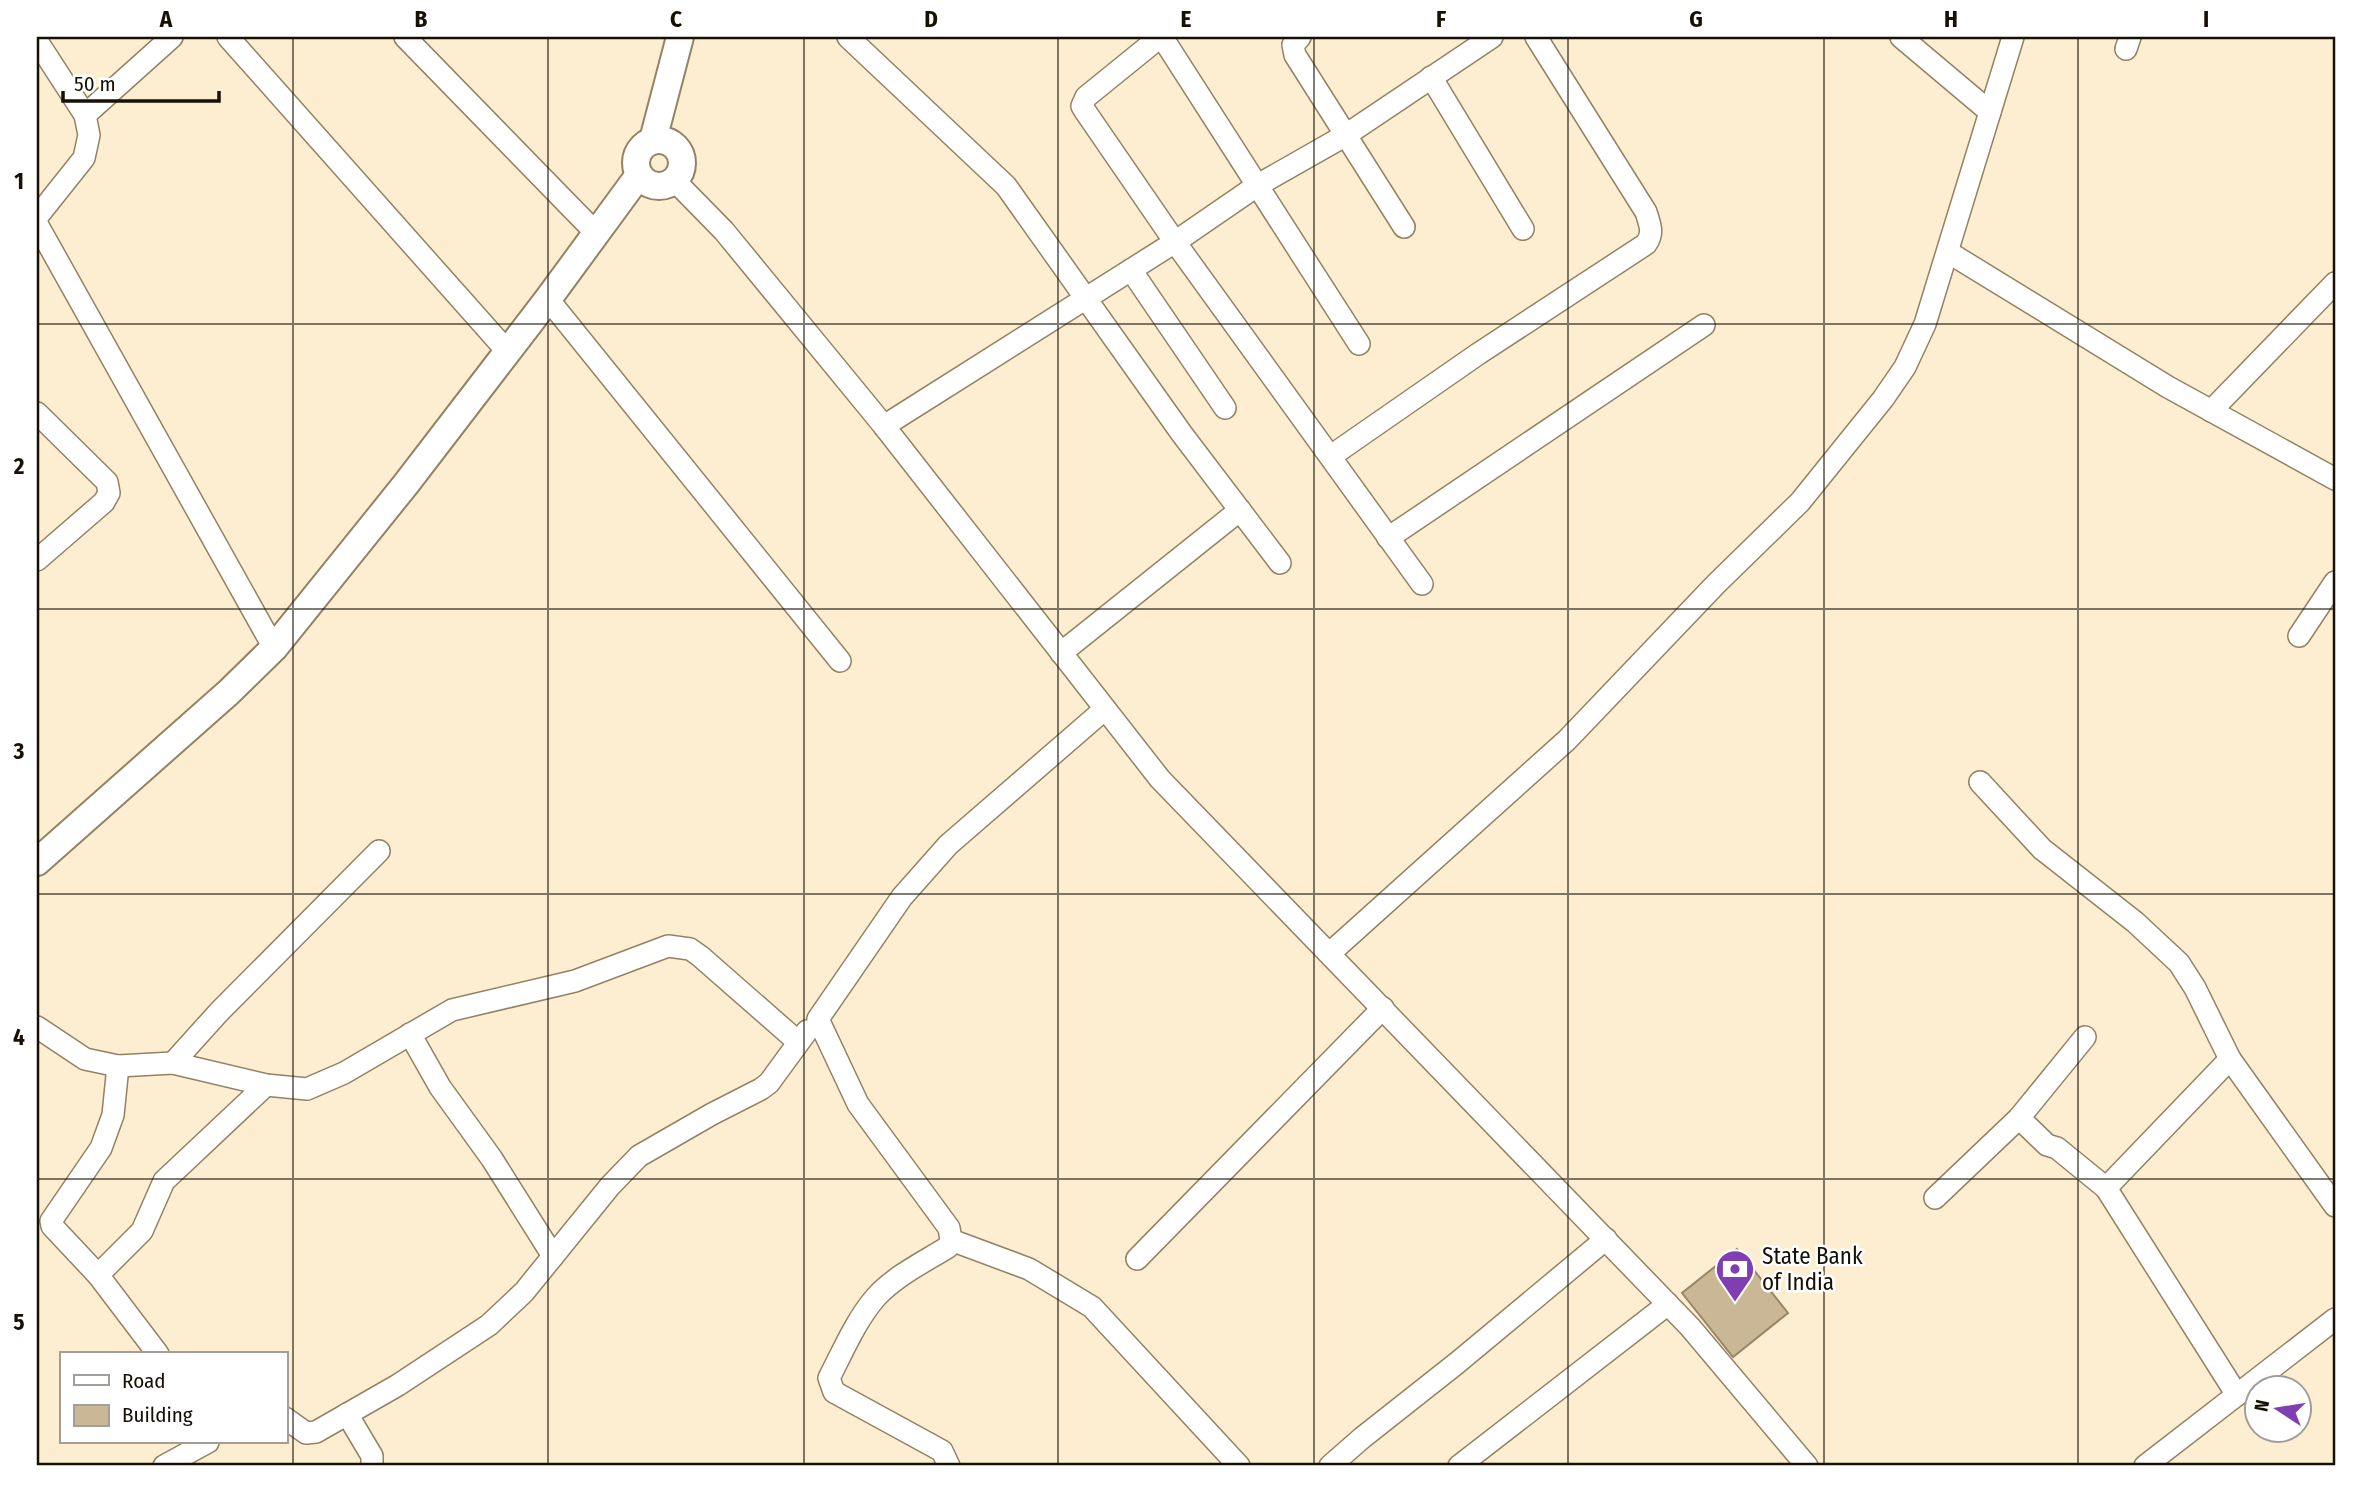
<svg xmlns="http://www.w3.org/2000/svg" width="2372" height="1503" viewBox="0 0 2372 1503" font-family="'Fira Sans Condensed',sans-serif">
	<rect width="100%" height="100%" fill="#fdeed2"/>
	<polygon fill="#c9b796" stroke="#988667" stroke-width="2" points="1737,1249 1788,1313 1733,1357 1682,1293"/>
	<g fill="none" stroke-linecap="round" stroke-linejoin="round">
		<g stroke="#938263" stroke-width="24">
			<g id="minor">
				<polyline points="228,37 507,351"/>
				<polyline points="405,37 597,234"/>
				<polyline points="848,37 1006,186 1182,434 1280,563"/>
				<polyline points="1160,37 1086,97 1082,106 1085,111 1175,242 1422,584"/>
				<polyline points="1162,37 1359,344"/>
				<polyline points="1300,37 1293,45 1295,55 1404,227"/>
				<polyline points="1901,37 1990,112"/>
				<polyline points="37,41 85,115 89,135 84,158 37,217"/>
				<polyline points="2126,49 2130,37"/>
				<polyline points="1431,77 1523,229"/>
				<polyline points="85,115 172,37"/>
				<polyline points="675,181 724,231 884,426 1160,779 1690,1327 1807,1466"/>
				<polyline points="37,224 274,648"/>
				<polyline points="1948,252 2168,387 2335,479"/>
				<polyline points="1131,270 1225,408"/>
				<polyline points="548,299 840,661"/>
				<polyline points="2211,411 2335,283"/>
				<polyline points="37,413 107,482 109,493 104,502 37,560"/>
				<polyline points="884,426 1175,242 1258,185 1346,135 1492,37"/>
				<path d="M1331,456l147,-102 168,-110c8,-11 4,-19 0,-32l-110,-175"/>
				<polyline points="1388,538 1704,325"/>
				<polyline points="2299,636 2335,582"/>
				<polyline points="1061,653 1240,510"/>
				<polyline points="1980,782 2042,849 2135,922 2179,963 2195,988 2230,1059 2335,1206"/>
				<polyline points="1330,953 1567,740 1716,584 1800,502 1883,399 1905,367 1925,324 2013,37"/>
				<polyline points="37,1027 85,1059 118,1066 173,1063 266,1085 307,1089 344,1073 452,1010 575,981 668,946 690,949 700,956 797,1041"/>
				<polyline points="410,1034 440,1087 492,1159 553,1256"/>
				<polyline points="173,1063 219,1012 379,851"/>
				<polyline points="118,1066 113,1115 101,1148 51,1221 52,1226 98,1275 158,1354"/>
				<polyline points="2019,1118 2047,1145 2057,1148 2106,1188 2237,1395"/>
				<polyline points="2106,1188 2230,1059"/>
				<polyline points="1935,1198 2019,1118 2085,1037"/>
				<polyline points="951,1240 1029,1269 1092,1307 1239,1466"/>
				<polyline points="1137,1259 1383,1008"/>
				<polyline points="98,1275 142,1231 164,1181 266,1085"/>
				<polyline points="347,1414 372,1456 372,1466"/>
				<polyline points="285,1418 306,1433 316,1432 398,1385 489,1325 524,1292 610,1186 639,1156 712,1114 761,1089 769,1083 807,1031"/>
				<polyline points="164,1466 208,1442"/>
				<path d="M949,1466l-7,-15 -108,-59 -5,-14c14,-27 27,-58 47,-81 19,-21 48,-35 72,-50l3,-7 -2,-12 -91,-124 -40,-85 84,-122 46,-52 157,-136"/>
				<polyline points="1330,1466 1362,1438 1457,1363 1606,1239"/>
				<polyline points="1459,1466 1668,1304"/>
				<polyline points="2145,1466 2335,1319"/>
			</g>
		</g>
		<g stroke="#938263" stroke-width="30">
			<g id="major">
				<circle cx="659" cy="163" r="23"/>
				<polyline points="653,140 680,37"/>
				<polyline points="37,862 229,692 274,648 406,484 548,299 639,175"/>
			</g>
		</g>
		<use href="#minor" stroke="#fff" stroke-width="21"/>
		<use href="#major" stroke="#fff" stroke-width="26"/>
	</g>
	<path fill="none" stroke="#161005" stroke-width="2" stroke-opacity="0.55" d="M293,37v1429M548,37v1429M804,37v1429M1058,37v1429M1314,37v1429M1568,37v1429M1824,37v1429M2078,37v1429M37,324h2298M37,609h2298M37,894h2298M37,1179h2298"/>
	<defs>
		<g id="bank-pin" transform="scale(2.0125)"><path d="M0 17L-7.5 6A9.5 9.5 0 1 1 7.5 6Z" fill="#7f3fb3" stroke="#fff"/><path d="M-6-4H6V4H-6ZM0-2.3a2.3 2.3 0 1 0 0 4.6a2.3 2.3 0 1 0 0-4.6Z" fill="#fff"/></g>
	</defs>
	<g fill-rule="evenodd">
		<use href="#bank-pin" x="1735" y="1269"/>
	</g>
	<g text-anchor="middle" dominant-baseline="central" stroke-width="5" stroke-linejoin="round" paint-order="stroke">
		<g font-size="23" fill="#161005" stroke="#fff" text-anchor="start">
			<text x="1762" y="1256">State Bank<tspan x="1762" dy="26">of India</tspan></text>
		</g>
	</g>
	<rect width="2372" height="1503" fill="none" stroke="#ffffff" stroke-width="77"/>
	<rect x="60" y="1352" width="228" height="91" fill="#ffffff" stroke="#a29f9b" stroke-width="2"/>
	<rect x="74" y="1375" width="35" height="10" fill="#ffffff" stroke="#a29f9b" stroke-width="2"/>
	<text x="122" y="1388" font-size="21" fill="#161005">Road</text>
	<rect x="74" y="1405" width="35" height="21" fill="#c9b796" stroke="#a29f9b" stroke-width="2"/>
	<text x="122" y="1422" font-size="21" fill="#161005">Building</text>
	<g transform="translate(2278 1409) rotate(282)"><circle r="33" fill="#ffffff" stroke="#a29f9b" stroke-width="2"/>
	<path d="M0-5L12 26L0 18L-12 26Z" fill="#7f3fb3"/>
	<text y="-10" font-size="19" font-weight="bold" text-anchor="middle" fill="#161005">N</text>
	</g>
	<path d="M63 91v10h156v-10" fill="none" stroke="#161005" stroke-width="3.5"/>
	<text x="74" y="91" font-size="21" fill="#161005" stroke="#ffffff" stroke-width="5" paint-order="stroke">50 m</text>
	<rect x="38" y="38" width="2296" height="1426" fill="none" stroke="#161005" stroke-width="2.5"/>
	<g font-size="23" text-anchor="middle" font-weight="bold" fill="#161005">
		<text x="166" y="27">A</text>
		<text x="421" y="27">B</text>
		<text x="676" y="27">C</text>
		<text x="931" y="27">D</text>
		<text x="1186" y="27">E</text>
		<text x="1441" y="27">F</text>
		<text x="1696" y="27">G</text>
		<text x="1951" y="27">H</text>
		<text x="2206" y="27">I</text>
		<text x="19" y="189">1</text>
		<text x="19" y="474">2</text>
		<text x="19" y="759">3</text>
		<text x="19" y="1045">4</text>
		<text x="19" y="1330">5</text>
	</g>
</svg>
